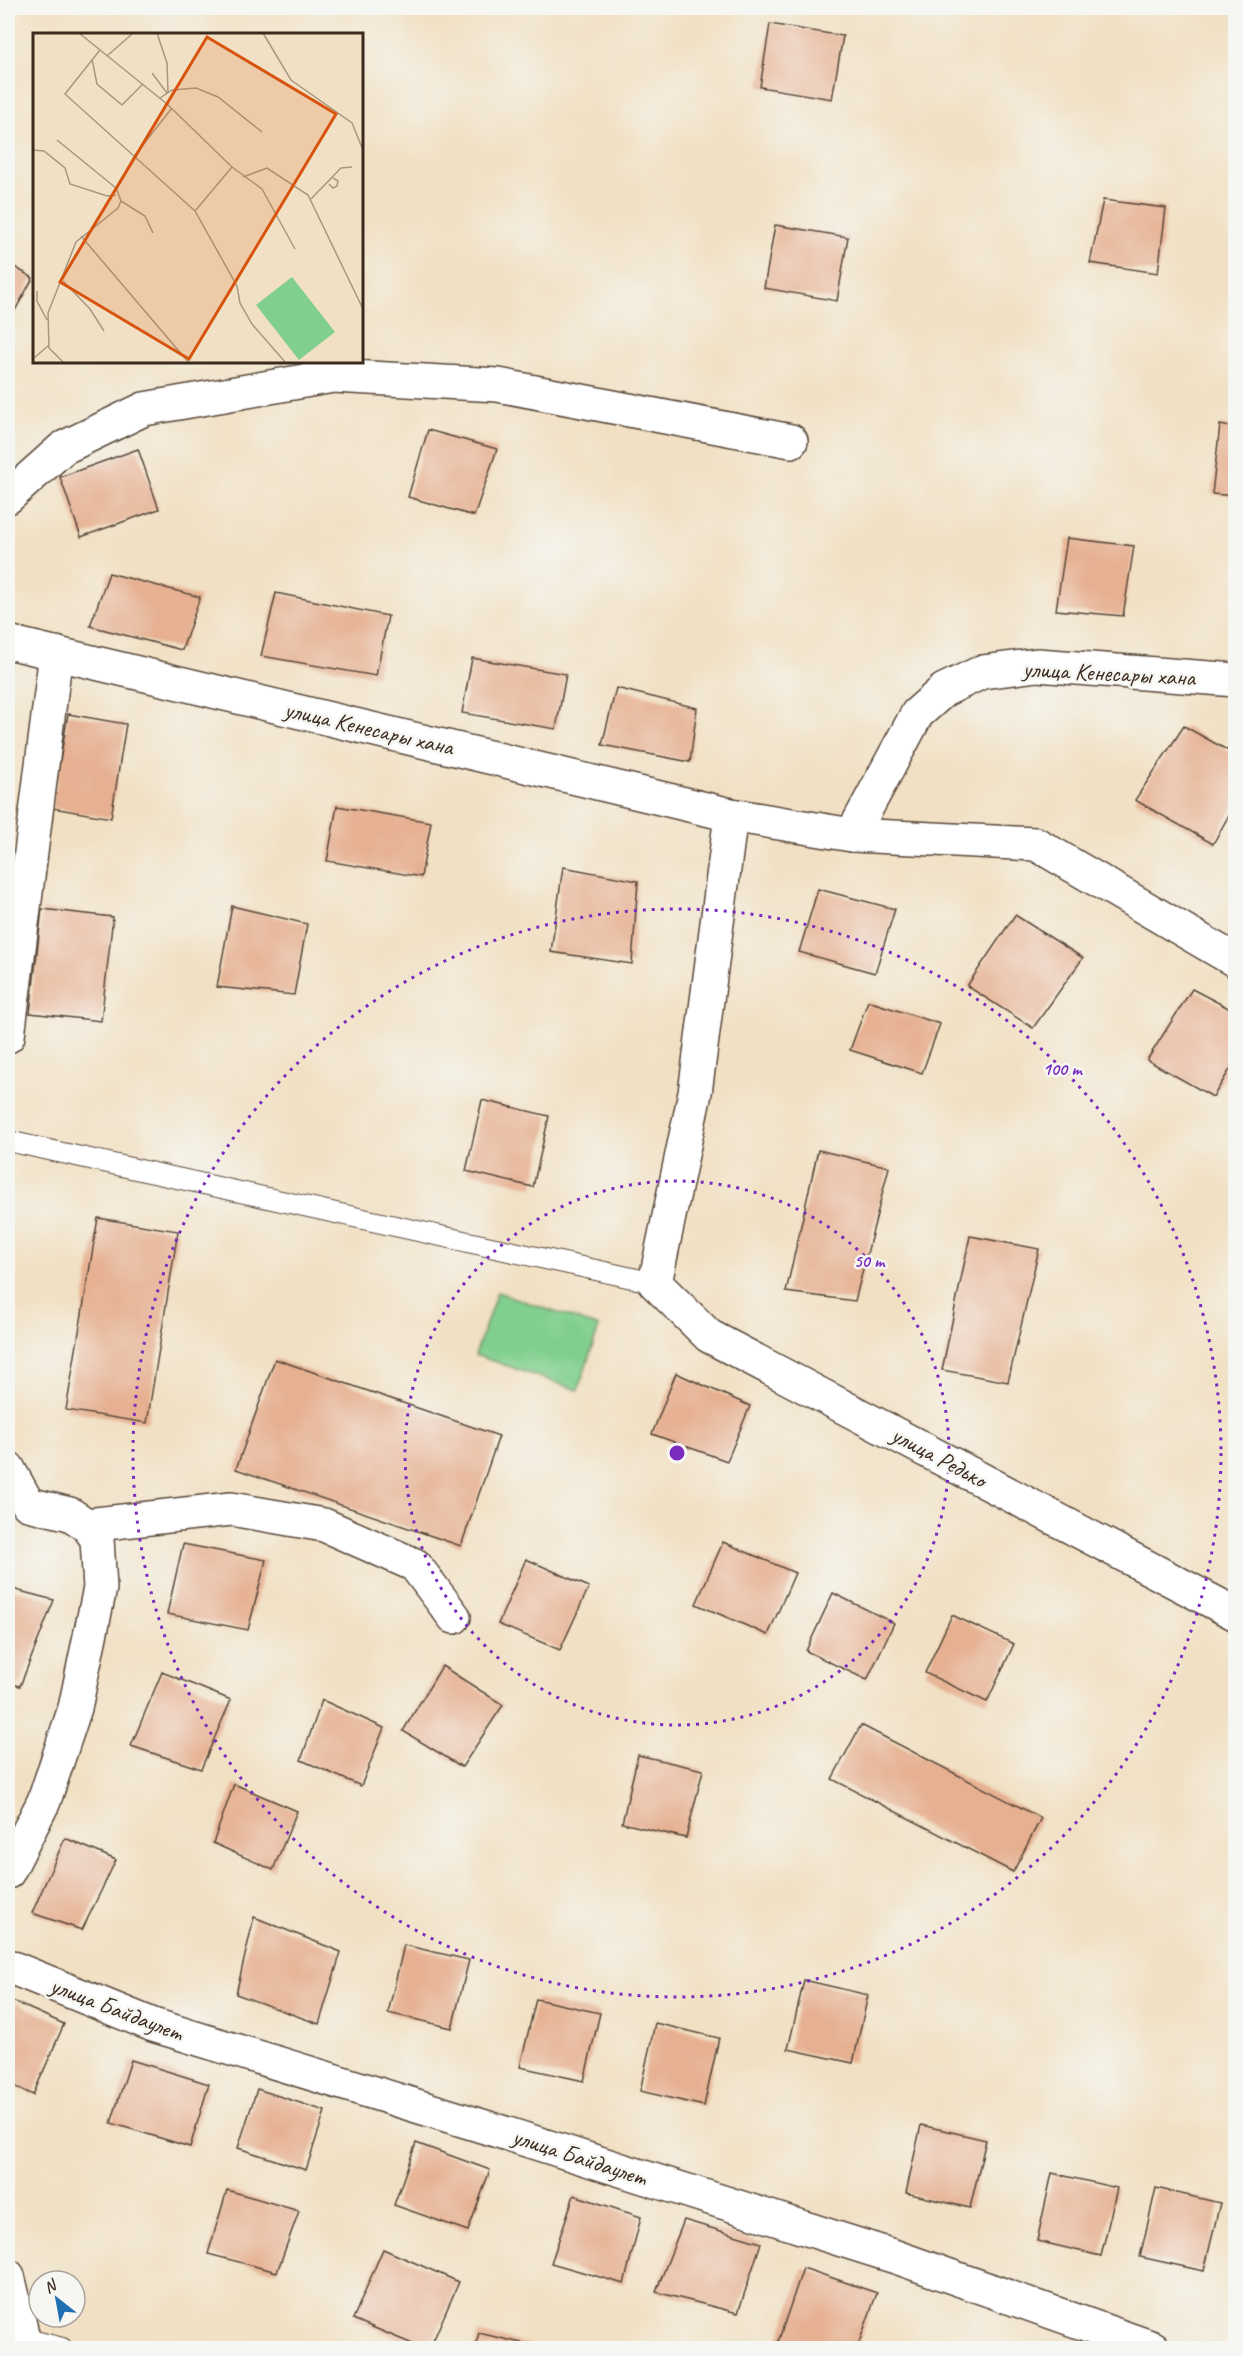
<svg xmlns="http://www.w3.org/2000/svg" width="1243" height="2356" viewBox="0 0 1243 2356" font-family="Caveat,sans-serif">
	<rect width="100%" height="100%" fill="#f6f6f2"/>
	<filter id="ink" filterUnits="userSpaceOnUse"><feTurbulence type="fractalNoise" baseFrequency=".0167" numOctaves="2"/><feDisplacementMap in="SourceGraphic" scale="12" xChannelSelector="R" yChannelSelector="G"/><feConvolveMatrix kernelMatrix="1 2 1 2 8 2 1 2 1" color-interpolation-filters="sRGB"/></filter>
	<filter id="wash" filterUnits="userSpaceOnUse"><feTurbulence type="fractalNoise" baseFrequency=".008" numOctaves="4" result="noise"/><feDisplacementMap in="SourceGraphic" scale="24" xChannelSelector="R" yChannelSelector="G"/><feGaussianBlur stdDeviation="1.35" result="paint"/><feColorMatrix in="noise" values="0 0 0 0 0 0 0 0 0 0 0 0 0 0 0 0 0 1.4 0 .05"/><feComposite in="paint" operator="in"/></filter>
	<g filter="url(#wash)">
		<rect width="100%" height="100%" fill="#f1e0c3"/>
		<polygon fill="#81cf8e" stroke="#5e7c56" stroke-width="1.5" points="497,1292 599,1327 578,1390 475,1355"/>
		<g id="blocks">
			<g fill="#e6b091">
				<polygon points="770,24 843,36 832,99 760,87"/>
				<polygon points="1103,200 1166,208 1158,273 1090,263"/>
				<polygon points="775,225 848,237 837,301 764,288"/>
				<polygon points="8,263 33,278 8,323"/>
				<polygon points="1220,425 1236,428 1236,496 1212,494"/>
				<polygon points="428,430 497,449 474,516 408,497"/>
				<polygon points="138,449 159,509 81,537 60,477"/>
				<polygon points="1067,538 1134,546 1123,616 1056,610"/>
				<polygon points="109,573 200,597 182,650 90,626"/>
				<polygon points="276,593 388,616 376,676 261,656"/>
				<polygon points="472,658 566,674 556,729 462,713"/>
				<polygon points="616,688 697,708 690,762 602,745"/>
				<polygon points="68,714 126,724 111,818 52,808"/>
				<polygon points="1184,726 1236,755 1236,802 1213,844 1135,800"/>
				<polygon points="337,806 431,822 421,877 327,861"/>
				<polygon points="563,867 638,881 632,964 551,952"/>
				<polygon points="818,889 895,909 875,973 799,952"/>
				<polygon points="232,906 307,924 294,995 217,987"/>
				<polygon points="42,909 113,917 101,1021 30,1013"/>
				<polygon points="1015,915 1083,958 1033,1028 967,986"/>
				<polygon points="1192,989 1236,1012 1236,1060 1213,1097 1147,1060"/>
				<polygon points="868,1001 940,1024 922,1073 850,1050"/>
				<polygon points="482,1100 549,1116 533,1187 466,1171"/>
				<polygon points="818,1150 889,1167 855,1301 786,1292"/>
				<polygon points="98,1218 178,1231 147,1423 66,1410"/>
				<polygon points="970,1236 1039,1249 1008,1382 942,1370"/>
				<polygon points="275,1359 499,1436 461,1546 236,1469"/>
				<polygon points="676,1373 750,1406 727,1461 652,1434"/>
				<polygon points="723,1542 795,1573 768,1635 696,1604"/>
				<polygon points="183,1544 266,1560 248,1630 167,1614"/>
				<polygon points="526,1559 589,1587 560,1650 498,1624"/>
				<polygon points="8,1588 54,1600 20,1686 8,1683"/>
				<polygon points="833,1593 894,1623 867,1680 806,1651"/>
				<polygon points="952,1615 1014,1644 987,1702 925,1673"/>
				<polygon points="442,1666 503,1705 462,1767 403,1731"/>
				<polygon points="162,1672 231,1700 201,1769 131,1746"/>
				<polygon points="322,1700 384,1728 361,1786 301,1760"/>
				<polygon points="861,1725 1041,1818 1013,1872 832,1779"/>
				<polygon points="638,1755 703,1770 686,1838 622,1823"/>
				<polygon points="234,1784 297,1811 273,1870 213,1843"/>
				<polygon points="65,1838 116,1860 82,1930 32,1913"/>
				<polygon points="254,1917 341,1952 319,2024 236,1994"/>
				<polygon points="404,1945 469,1960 452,2028 388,2013"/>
				<polygon points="804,1980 868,1995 853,2063 788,2049"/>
				<polygon points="8,1999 64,2024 33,2095 8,2083"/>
				<polygon points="536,1999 600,2013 584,2081 520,2067"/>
				<polygon points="655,2023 719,2038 704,2106 640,2091"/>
				<polygon points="131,2060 209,2084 190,2147 111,2123"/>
				<polygon points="257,2089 325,2111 306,2170 238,2148"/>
				<polygon points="921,2125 986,2140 970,2208 906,2193"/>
				<polygon points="416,2143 490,2170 468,2231 394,2205"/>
				<polygon points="1052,2173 1117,2188 1101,2256 1037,2241"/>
				<polygon points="1156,2188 1220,2203 1204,2271 1140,2257"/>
				<polygon points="227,2190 299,2211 277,2272 208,2254"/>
				<polygon points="574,2195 641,2217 624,2284 551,2263"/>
				<polygon points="684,2220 761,2243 738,2313 656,2292"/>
				<polygon points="383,2249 459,2282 430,2348 422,2348 353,2319"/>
				<polygon points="803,2268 877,2293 857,2348 776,2348"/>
				<polygon points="479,2333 543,2348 475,2348"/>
				<polygon points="984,2344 1000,2348 983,2348"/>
			</g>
		</g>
	</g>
	<g filter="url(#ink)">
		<use href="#blocks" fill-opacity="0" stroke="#564537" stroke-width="1.5"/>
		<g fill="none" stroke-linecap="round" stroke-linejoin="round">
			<g stroke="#564537" stroke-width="22">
				<g id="lane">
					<polyline points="8,1141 655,1283"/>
					<polyline points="23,2338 62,2348"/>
				</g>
			</g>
			<g stroke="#564537" stroke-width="36">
				<g id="street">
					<polyline points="8,497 63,448 144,409 333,376 498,385 791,441"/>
					<polyline points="731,815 852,835 1036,844 1236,961"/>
					<polyline points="852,835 917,714 944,690 982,672 1037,665 1236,680"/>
					<polyline points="8,1036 56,653"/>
					<polyline points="8,1468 28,1504 70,1514 87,1525 97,1539 100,1588 75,1708 44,1801 8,1872"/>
					<polyline points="87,1525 231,1509 324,1525 415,1565 454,1617"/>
					<polyline points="8,1966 153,2025 495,2130 896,2257 1153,2348"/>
					<polyline points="8,2276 23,2338 23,2348"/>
				</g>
			</g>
			<g stroke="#564537" stroke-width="36">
				<polyline id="secondary" points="8,642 731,815 695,1093 655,1283 709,1336 1236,1614"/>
			</g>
			<use href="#lane" stroke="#fff" stroke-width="20"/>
			<use href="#street" stroke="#fff" stroke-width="33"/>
			<use href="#secondary" stroke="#fff" stroke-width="33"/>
		</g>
	</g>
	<g fill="none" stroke="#7b2cbf" stroke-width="3" stroke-dasharray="3 6">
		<circle cx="677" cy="1453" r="272"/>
		<circle cx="677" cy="1453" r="544"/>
	</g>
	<g text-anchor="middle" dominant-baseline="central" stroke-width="5" stroke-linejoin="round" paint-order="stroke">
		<g font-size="24" fill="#3b2a1e" stroke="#f6f6f2">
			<text transform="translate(1109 673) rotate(3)">улица Кенесары хана</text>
			<text transform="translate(369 728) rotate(13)">улица Кенесары хана</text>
			<text transform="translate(939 1457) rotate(28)">улица Редько</text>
			<text transform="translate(117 2009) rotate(21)">улица Байдаулет</text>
			<text transform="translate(580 2157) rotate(18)">улица Байдаулет</text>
		</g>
	</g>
	<g transform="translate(33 33)">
		<rect width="330" height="330" fill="#f1e0c3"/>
		<path d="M259,244l43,55 -36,28 -43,-55z" fill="#81cf8e"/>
		<path fill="none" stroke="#a89781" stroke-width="1.5" d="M46,0l88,71 65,63 30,22 33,60M124,0l10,30 1,29M230,0l28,47 61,43 11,27M67,17l-35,44 130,117M74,23l25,-22M59,26l5,25 25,21 21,-21M119,40l15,20M127,65l12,-8 24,-2 22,9 44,35M24,107l59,48M0,117l11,1 21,17 5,16 37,12 9,-1M210,144l24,-9 41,27 55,114M296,151l4,4 4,-2 1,-5 -5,-3M83,155l19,-33 37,-47M278,166l30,-31 11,-1M88,168l24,15 8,17M162,178l42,75 3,17 12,21 34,39M162,178l37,-44M48,203l108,127M30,248l27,28 14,22M4,258v10l10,19M0,326l16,-14M31,330l-15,-15 -1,-35 28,-71 42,-34 3,-7 -5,-13"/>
		<path fill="#d7540e" fill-opacity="0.15" stroke="#d7540e" stroke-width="3" d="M174,4l129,77 -147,245 -129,-77z"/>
		<rect width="330" height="330" fill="none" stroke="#3b2a1e" stroke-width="3"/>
	</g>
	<circle cx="677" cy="1453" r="9" fill="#7b2cbf" stroke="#f6f6f2" stroke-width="3"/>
	<g font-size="18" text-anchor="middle" font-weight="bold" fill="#7b2cbf" stroke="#f6f6f2" stroke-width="5" stroke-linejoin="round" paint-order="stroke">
		<text x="1062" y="1075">100 m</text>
		<text x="869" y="1267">50 m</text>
	</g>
	<rect width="1243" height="2356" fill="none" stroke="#f6f6f2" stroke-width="30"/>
	<g transform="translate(57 2299) rotate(329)"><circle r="28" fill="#f6f6f2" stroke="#aba49d" stroke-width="1.5"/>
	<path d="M0-4.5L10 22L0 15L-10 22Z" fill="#1f6fb2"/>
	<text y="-9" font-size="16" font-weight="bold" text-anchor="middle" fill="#3b2a1e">N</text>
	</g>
</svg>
